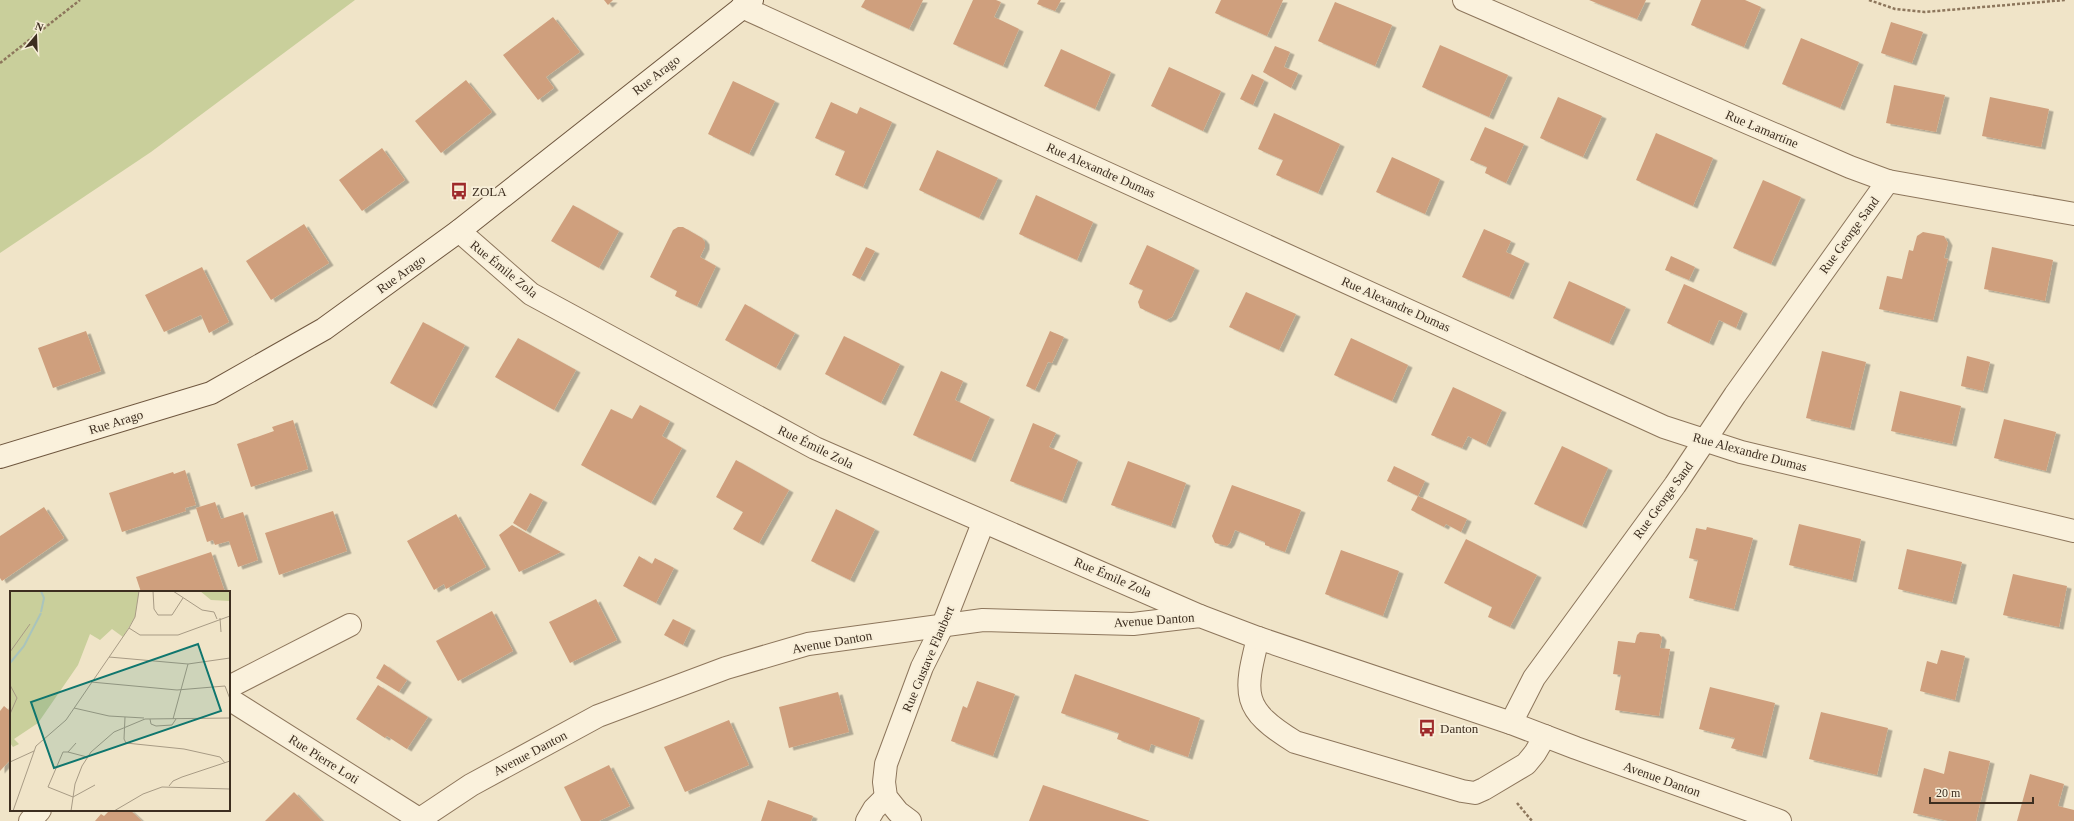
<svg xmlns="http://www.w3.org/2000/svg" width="2074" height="821" viewBox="0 0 2074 821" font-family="'Times New Roman',serif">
	<defs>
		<filter id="shadow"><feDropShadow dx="4.5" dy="2.5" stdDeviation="0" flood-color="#0004"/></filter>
	</defs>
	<rect width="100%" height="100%" fill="#f0e4c8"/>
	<polygon fill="#c9cf9b" points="0,0 355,0 151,152 0,253"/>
	<g fill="#cf9f7d" filter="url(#shadow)">
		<polygon points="604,0 613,0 608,5"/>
		<polygon points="865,0 923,0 909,29 861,7"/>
		<polygon points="973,0 996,0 1001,2 994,17 1019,29 1003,66 953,44"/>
		<polygon points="1039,0 1061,0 1055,11 1037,4"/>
		<polygon points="1221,0 1283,0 1267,36 1215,13"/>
		<polygon points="1589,0 1646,0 1637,19"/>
		<polygon points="1701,0 1745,0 1761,7 1744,47 1691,25"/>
		<polygon points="1335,2 1392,25 1375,66 1318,41"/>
		<polygon points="553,17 580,52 546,77 554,88 538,100 503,55"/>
		<polygon points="1891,22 1923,32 1912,63 1881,53"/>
		<polygon points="1801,38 1859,62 1840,108 1782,84"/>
		<polygon points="1440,45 1508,75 1489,117 1422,87"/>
		<polygon points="1275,46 1290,52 1284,67 1298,73 1291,88 1263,72"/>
		<polygon points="1061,49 1111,72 1095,109 1044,86"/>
		<polygon points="1169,67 1221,91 1203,131 1151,106"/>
		<polygon points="1252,74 1264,80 1253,105 1240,99"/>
		<polygon points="466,80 492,112 441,153 415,121"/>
		<polygon points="733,81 775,101 749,154 708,134"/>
		<polygon points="1894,85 1945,95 1936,132 1886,123"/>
		<polygon points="1558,97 1602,116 1583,157 1540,138"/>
		<polygon points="1990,97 2049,109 2041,147 1982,136"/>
		<polygon points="831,102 857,114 860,107 892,122 863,187 835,175 845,151 815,138"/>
		<polygon points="1274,113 1340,144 1318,193 1276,175 1283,160 1258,149"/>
		<polygon points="1485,127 1524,144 1506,183 1485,173 1487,167 1470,160"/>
		<polygon points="1656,133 1713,158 1693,206 1636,180"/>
		<polygon points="382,148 405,180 362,211 339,180"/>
		<polygon points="937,150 998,178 979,218 919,190"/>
		<polygon points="1392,157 1440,179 1425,214 1376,192"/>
		<polygon points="1763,180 1801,197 1771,264 1733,248"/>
		<polygon points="1036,195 1093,222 1077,260 1019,234"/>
		<polygon points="573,205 619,231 599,268 551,241"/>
		<polygon points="304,224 329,263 271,300 246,261"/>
		<polygon points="678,227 683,227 702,238 705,242 705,247 700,257 716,266 697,306 675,296 677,291 650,277 673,230"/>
		<polygon points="1484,229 1511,241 1506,252 1525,261 1509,297 1462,277"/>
		<polygon points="1923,232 1944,236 1948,243 1944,258 1948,259 1933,320 1879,309 1887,276 1902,279 1909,250 1913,251 1917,236"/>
		<polygon points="1147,245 1195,268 1172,317 1166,320 1140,308 1138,302 1143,290 1129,284"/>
		<polygon points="866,247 875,251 860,279 852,275"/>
		<polygon points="1992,247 2053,260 2045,301 1984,289"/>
		<polygon points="1671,256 1695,267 1689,280 1665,270"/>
		<polygon points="202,267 229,322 209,333 201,315 164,332 145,295"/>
		<polygon points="1569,281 1626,307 1609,343 1553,318"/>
		<polygon points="1684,284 1743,311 1736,328 1719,320 1709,343 1667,323"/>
		<polygon points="1246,292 1296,314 1279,350 1229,327"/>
		<polygon points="745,304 795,333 776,368 725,340"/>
		<polygon points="423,322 465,345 432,406 390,383"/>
		<polygon points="86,331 101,371 53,388 38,348"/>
		<polygon points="1050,331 1064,337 1052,363 1048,362 1035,390 1026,386"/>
		<polygon points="844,336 900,364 881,403 825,374"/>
		<polygon points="518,338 576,370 554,410 495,377"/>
		<polygon points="1351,338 1408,365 1392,401 1334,375"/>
		<polygon points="1822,351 1866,362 1850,428 1806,418"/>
		<polygon points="1967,356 1990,362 1983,391 1961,386"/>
		<polygon points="941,371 963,381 955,400 990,417 971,460 913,435"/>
		<polygon points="1453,387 1502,410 1486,445 1468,436 1462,448 1431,435"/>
		<polygon points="1900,391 1961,406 1952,444 1891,431"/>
		<polygon points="640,405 670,421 662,436 682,448 651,503 581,465 611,409 632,419"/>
		<polygon points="2004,419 2056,432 2046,471 1994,458"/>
		<polygon points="293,420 308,469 251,487 237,444 274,431 272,427"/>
		<polygon points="1033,423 1056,433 1049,447 1078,460 1062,501 1010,481"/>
		<polygon points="1562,446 1608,468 1582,526 1534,504"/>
		<polygon points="736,460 789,490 759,543 733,529 743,512 716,497"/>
		<polygon points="1128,461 1186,483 1171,526 1111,505"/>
		<polygon points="1394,466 1425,481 1418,496 1387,481"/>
		<polygon points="185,470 196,505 185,508 186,511 122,532 109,493 173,472 174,474"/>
		<polygon points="1232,485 1301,510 1285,552 1265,545 1265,542 1235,530 1230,543 1227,546 1215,543 1212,536"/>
		<polygon points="530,493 543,500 526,531 513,523"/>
		<polygon points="1418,496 1467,519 1461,532 1446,524 1444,527 1411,510"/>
		<polygon points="215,502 221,519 243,512 258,560 238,567 229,541 215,545 213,540 207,542 196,508"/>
		<polygon points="44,507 64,538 2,581 0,578 0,536"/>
		<polygon points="836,509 875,529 850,580 811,561"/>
		<polygon points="333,511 347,551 279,575 265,533"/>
		<polygon points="456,514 486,567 446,589 444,584 434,590 407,541"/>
		<polygon points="1799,524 1861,539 1852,580 1789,565"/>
		<polygon points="512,525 533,537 561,552 519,572 499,535"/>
		<polygon points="1707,527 1753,538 1734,609 1689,598 1698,560 1689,558 1696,528 1706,530"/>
		<polygon points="1466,539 1537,575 1510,627 1488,617 1492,607 1444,583"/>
		<polygon points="1907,549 1962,562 1952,602 1898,589"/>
		<polygon points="1341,550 1399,571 1383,616 1325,594"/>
		<polygon points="211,552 225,592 141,592 136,577"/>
		<polygon points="639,556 652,564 655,558 674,568 656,603 623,586"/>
		<polygon points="2013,574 2067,586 2059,627 2003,615"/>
		<polygon points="596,599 617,640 570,663 549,622"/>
		<polygon points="492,611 513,651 458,681 436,641"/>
		<polygon points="673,619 691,628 683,645 664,635"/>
		<polygon points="1640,632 1659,634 1662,638 1660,648 1670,649 1659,716 1615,710 1621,675 1613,674 1618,641 1635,643 1637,635"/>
		<polygon points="1941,650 1965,656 1955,700 1920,691 1927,661 1937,664"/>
		<polygon points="384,664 407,680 399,692 376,678"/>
		<polygon points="1075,674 1200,718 1188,757 1151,744 1149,751 1117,739 1119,733 1061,713"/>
		<polygon points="977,681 1015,694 993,756 951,741 963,706 967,708"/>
		<polygon points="378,685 428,717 407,749 387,736 385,738 356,719"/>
		<polygon points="1710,687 1775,703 1762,756 1731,748 1735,738 1699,729"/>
		<polygon points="838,692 849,732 789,748 779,707"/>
		<polygon points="4,706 11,712 11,759 0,771 0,711"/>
		<polygon points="1821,712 1888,728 1877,775 1809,759"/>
		<polygon points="729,720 749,765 685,792 664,747"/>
		<polygon points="1949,751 1990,761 1976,821 1948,821 1913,813 1924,768 1944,774"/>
		<polygon points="609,765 630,806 599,821 581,821 564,787"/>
		<polygon points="2030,774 2064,784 2058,806 2074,810 2074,821 2017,821"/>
		<polygon points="1043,785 1150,821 1029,821"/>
		<polygon points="294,792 322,821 265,821"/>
		<polygon points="768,800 813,816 811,821 761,821"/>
		<polygon points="110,810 130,810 142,821 95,821 101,814 104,816"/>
	</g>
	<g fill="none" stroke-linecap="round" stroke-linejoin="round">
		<g stroke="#8d765c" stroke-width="24">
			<g id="street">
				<polyline points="1464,0 1850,167 1888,181 2074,214"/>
				<polyline points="742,7 1664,427 1741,452 2074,531"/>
				<polyline points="459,231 531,294 815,448 1200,616"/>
				<path d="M1258,638c-14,56 -17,71 37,104l167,49 13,2 9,-4 42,-25 9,-11 10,-17"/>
				<polyline points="229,687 350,625"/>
				<polyline points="229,699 419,819"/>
				<polyline points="1511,723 1534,678 1675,485 1735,395 1888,181"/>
				<polyline points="30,821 40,810"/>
				<polyline points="417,821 471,785 598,716 726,668 808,644 983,620 1133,624 1200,616 1258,638 1511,723 1576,748 1780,821"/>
				<polyline points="867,821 874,809 886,797"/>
				<polyline points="910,821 898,812 886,797 884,782 886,764 922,667 943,625 983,523"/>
			</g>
		</g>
		<g stroke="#6f573f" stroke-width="24">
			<polyline id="secondary" points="0,457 211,393 324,329 459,231 752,0"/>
		</g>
		<g stroke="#8d765c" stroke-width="2.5" stroke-dasharray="3 2" stroke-linecap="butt">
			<polyline points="1869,0 1895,9 1925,12 2065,0"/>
			<polyline points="0,63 80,0"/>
			<polyline points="1517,803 1532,821"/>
		</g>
		<use href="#street" stroke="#faf1dc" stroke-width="22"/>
		<use href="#secondary" stroke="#faf1dc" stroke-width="22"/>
	</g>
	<defs>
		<g id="bus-bare" transform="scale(1.38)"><path d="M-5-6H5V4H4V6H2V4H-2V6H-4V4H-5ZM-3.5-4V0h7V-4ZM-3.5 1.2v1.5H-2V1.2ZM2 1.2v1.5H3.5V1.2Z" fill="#9e2a2b" stroke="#f7eed8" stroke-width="2.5" paint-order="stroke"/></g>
	</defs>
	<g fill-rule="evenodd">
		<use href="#bus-bare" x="459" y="191"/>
		<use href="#bus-bare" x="1427" y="728"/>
	</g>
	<g text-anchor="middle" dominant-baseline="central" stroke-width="4" stroke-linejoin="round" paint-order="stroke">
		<g font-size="13" fill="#3d2e20" stroke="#f7eed8">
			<text transform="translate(656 75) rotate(-38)">Rue Arago</text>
			<text transform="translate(1762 129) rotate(23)">Rue Lamartine</text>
			<text transform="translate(1101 170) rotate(24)">Rue Alexandre Dumas</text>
			<text transform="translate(1849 235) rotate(-54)">Rue George Sand</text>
			<text transform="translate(504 269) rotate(39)">Rue Émile Zola</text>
			<text transform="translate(401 274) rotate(-36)">Rue Arago</text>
			<text transform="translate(1396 304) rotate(24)">Rue Alexandre Dumas</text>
			<text transform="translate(116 422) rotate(-17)">Rue Arago</text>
			<text transform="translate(816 447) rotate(26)">Rue Émile Zola</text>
			<text transform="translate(1750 452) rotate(15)">Rue Alexandre Dumas</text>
			<text transform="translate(1663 500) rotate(-54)">Rue George Sand</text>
			<text transform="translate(1113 577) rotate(23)">Rue Émile Zola</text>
			<text transform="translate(1154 620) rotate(-4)">Avenue Danton</text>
			<text transform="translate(832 642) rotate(-10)">Avenue Danton</text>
			<text transform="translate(928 659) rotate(-67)">Rue Gustave Flaubert</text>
			<text transform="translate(530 753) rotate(-28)">Avenue Danton</text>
			<text transform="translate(324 759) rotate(32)">Rue Pierre Loti</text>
			<text transform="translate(1662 779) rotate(20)">Avenue Danton</text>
		</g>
		<g font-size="13" fill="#3d2e20" stroke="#f7eed8" text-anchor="start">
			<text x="472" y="191">ZOLA</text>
			<text x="1440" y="728">Danton</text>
		</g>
	</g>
	<g transform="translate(10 591)">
		<rect width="220" height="220" fill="#f0e4c8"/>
		<path d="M0,0h129l-4,26 -12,20 -11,-8 -12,11 -10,-6 -12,31 -40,58 -24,16 5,5 -6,3 -3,-4zM190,0h30v10l-19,-1z" fill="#c9cf9b"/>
		<path fill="none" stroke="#a9c4bc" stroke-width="2" d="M31,0l3,7 -3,14M0,72l14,-17 17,-33"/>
		<path fill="none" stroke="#a89b85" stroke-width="1" d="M143,0l1,18 4,6h14l11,-17M163,0l29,19 12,2 3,7M210,27l1,14M119,37l11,7h38l52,-19M0,61l20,-28M99,66l79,7 42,-6M81,91l86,8 48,-4 5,13M0,94l7,13 -7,16M64,117l35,8 35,2M115,126l-1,22 2,4 58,6 36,8 5,6M140,128l1,5 5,2 16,-1 4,-6M163,128l15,-55M66,152l-8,9h-5l-15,35 25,10 22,-12M58,161l19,5M0,171l24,-11M159,195l4,-5 9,-4 48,-16M3,220l23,-65 30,-26 63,-92 6,-11 4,-26M61,220l4,-27 7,-18 9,-14 23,-20 31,-13 85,-1M104,220l29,-17 19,-7 68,2"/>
		<path fill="#0f766e" fill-opacity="0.15" stroke="#0f766e" stroke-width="2" d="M188,53l23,67 -167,57 -23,-66z"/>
		<rect width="220" height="220" fill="none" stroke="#3d2e20" stroke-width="2"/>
	</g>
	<g transform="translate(36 36) rotate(19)" stroke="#f7eed8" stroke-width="3" paint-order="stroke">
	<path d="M0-3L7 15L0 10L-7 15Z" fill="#3d2e20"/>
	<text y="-6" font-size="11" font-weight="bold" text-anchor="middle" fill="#3d2e20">N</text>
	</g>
	<path d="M1930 797v6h103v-6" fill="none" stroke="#3d2e20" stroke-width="2"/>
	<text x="1936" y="797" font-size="12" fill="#3d2e20" stroke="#f7eed8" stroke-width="3" paint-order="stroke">20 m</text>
</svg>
